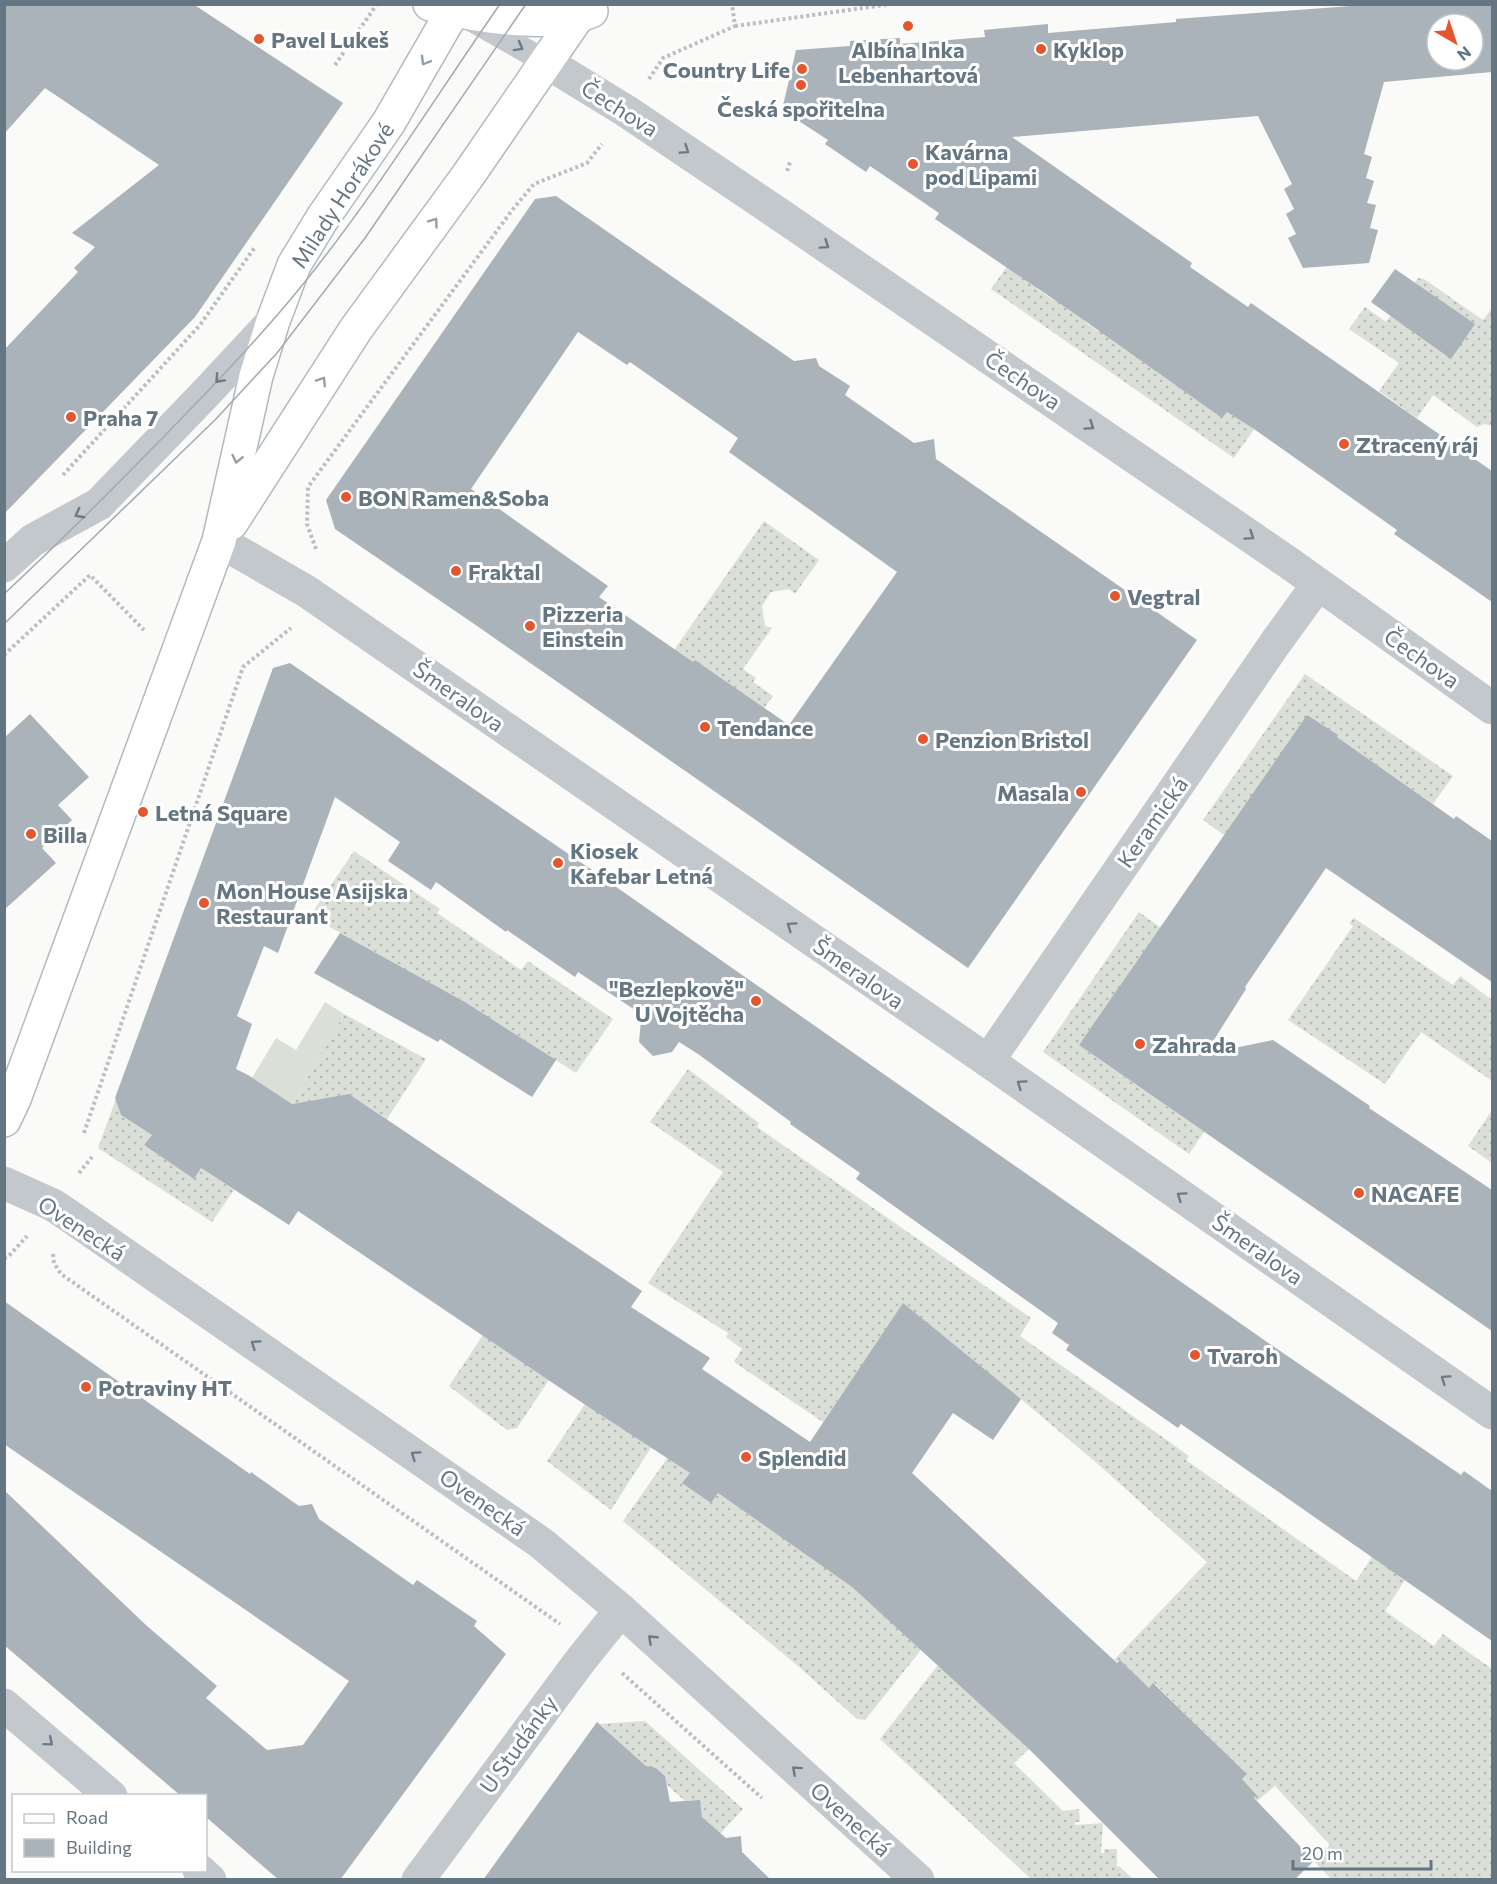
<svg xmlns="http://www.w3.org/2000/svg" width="1497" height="1884" viewBox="0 0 1497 1884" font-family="Commissioner,sans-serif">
	<defs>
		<pattern id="garden-dots" width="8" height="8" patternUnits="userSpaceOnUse" patternTransform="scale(1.5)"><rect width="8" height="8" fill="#dadfd7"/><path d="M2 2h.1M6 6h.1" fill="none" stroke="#b4b9b4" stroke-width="1.8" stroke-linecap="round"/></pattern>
	</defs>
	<rect width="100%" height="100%" fill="#fafaf8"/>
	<polygon fill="#dadfd7" points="325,1002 344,1014 292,1104 252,1078 276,1038 296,1050"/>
	<g fill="url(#garden-dots)">
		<polygon points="1011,261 1038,280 1037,289 1052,299 1084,312 1085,322 1098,331 1099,330 1161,365 1157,372 1222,417 1227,412 1254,429 1234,458 991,289"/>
		<polygon points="1418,278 1424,279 1483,320 1492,308 1492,426 1485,424 1477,427 1433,395 1417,418 1379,391 1399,363 1349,329 1365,307 1386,322"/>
		<polygon points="764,521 819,560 795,594 789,589 771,592 762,606 765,626 772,628 743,669 756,678 753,682 773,696 764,708 695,660 689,668 670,656"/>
		<polygon points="1305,674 1453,776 1433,804 1337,737 1338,735 1224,835 1203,820"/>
		<polygon points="354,851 440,909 437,913 521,970 528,961 613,1019 576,1073 465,1002 310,916"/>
		<polygon points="1139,912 1161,928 1079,1045 1204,1132 1189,1154 1043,1052"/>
		<polygon points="1354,918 1453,985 1460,976 1492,1000 1492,1081 1421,1032 1385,1084 1288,1020 1353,926 1349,923"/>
		<polygon points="344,1014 426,1059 387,1119 349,1094 292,1104"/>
		<polygon points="688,1069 759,1123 757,1127 1031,1318 1020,1336 1189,1456 1186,1460 1356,1581 1372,1557 1405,1580 1385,1611 1434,1646 1443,1634 1492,1669 1492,1879 1331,1879 1314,1861 1330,1845 1275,1786 1257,1801 1254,1798 1257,1794 1242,1779 1246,1773 1154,1683 1149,1688 1120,1660 1117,1662 1114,1660 1207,1562 1099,1465 1021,1399 903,1304 823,1422 734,1362 742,1349 726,1337 728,1333 648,1283 723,1172 650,1122"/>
		<polygon points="116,1099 121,1115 152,1135 144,1145 193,1178 201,1168 234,1190 212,1222 98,1148"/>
		<polygon points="1492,1110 1492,1163 1468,1146"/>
		<polygon points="483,1335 549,1380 517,1428 507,1430 449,1386"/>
		<polygon points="585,1404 652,1446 611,1510 547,1461"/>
		<polygon points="668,1457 690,1473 683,1482 711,1502 718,1493 852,1587 921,1650 865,1720 857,1719 798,1666 623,1521"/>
		<polygon points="938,1665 1029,1749 1014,1763 1063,1811 1079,1809 1080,1822 1075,1822 1075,1825 1103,1823 1101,1853 1104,1853 1104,1849 1117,1849 1117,1867 1119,1866 1133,1879 1031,1879 880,1739"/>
		<polygon points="645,1721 743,1809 720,1834 701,1816 701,1808 693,1800 685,1801 666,1784 665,1776 656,1768 648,1768 600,1724"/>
	</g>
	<g fill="#aab3b9" fill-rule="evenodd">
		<polygon points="4,4 193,4 343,103 195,317 4,514 4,350 78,272 74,268 95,247 72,233 159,165 45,88 4,134"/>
		<path d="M1378,4h114v68l-108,10 -20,72 8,3 -6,21 8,3 -7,22 9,2 -6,23 8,2 -9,33 -66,5 -15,-30 8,-4 -10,-20 8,-5 -10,-20 8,-5 -34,-68 -246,21 180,126 -2,4 58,40 3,-4 241,168v131l-98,-68 3,-4 -143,-101 -27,-17 -5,6 -151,-107 -136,-92 4,-6 -69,-47 -4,6 -41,-28 3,-4 -46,-30 14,-60 54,-4v-5l50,-3v6l85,-7 -1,-7 64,-6v9l128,-11v-3zM1437,24h36v36h-36z"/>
		<path d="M556,196l238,165 22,-3 3,8 31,20 -5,9 69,48 20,-4 2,20 261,181 -229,328 -488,-340 -145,-99 -9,-29 209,-301zM578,332l49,33 3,-3 108,76 -9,14 168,120 -108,153 -94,-65 -2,2 -94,-65 9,-11 -137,-97z"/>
		<polygon points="1395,269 1475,324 1451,359 1371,302"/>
		<polygon points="290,663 592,870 1267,1342 1461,1475 1464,1471 1492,1491 1492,1641 1181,1424 1178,1428 1066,1350 1069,1345 1052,1333 1058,1323 856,1179 860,1173 790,1124 791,1122 698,1054 679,1042 672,1052 653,1056 639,1042 641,1020 644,1016 578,972 575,977 507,930 506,932 436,882 431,890 388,861 400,842 335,797 278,953 264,946 237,1016 252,1024 236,1069 248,1075 292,1104 349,1094 642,1291 631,1307 710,1358 702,1369 810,1442 903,1303 1021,1399 993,1440 953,1413 912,1473 1117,1663 1120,1660 1149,1688 1153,1683 1247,1774 1242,1779 1257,1795 1254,1798 1314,1861 1294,1880 1160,1880 1029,1749 852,1587 718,1493 711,1503 682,1483 690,1473 578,1400 298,1211 289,1225 201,1168 194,1179 144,1145 152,1135 121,1115 115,1098 273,668"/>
		<polygon points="30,714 89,777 58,805 72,820 42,848 56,863 4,910 4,738"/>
		<polygon points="1307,715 1338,735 1337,737 1454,819 1456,816 1492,841 1492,982 1326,868 1245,987 1246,989 1205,1054 1273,1040 1370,1106 1369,1108 1492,1190 1492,1331 1079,1045"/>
		<polygon points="340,933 465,1002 556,1060 532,1097 440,1039 438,1042 314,973"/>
		<polygon points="4,1301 250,1474 251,1472 299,1506 312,1504 319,1519 413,1585 417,1580 477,1621 474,1626 506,1654 340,1880 279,1880 206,1817 206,1796 181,1796 4,1645 4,1490 147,1626 217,1686 206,1698 267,1750 303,1745 349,1681 4,1444"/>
		<polygon points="597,1722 646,1766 656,1768 665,1776 670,1802 700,1800 702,1817 726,1838 741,1836 742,1852 771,1880 483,1880"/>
	</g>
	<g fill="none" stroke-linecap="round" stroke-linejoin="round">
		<g stroke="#b3babf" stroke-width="36">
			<g id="secondary">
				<path d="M430,4c46,12 117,24 161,7"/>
				<polyline points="231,523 356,329 467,177 586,4"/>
				<polyline points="4,1120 14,1099 219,541 256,376 273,321 294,265 322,219 389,122 457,4"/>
			</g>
		</g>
		<g stroke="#bbbfc2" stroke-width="4" stroke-dasharray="3 3" stroke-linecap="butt">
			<polyline points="735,26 891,4"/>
			<polyline points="335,65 377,4"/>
			<polyline points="649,79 663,58 735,26 732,4"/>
			<polyline points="787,171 790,162"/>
			<polyline points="63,475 200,325 255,247"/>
			<polyline points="316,549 307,524 308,487 513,209 534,184 587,163 602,144"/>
			<polyline points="4,655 90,575 144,630"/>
			<polyline points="84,1133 243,667 291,628"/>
			<polyline points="79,1173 92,1157"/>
			<polyline points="53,1254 54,1263 61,1274 560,1624"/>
			<polyline points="4,1258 8,1257 27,1236"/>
			<polyline points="622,1673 762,1798"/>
		</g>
		<polyline stroke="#c3c8cc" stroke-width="24" points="467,17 546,62"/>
		<g stroke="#c3c8cc" stroke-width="33">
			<polyline points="546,62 626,111 776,212 1289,563 1492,708"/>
			<polyline points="219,541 306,591 988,1061 1492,1413"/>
			<polyline points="4,566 33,540 99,504 205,394 273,321"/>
			<polyline points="988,1061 1276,642 1318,584"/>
			<polyline points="4,1183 53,1205 68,1215 541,1543 621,1610 918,1880"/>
			<polyline points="4,1705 111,1796"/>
			<polyline points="199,1870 210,1880"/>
			<polyline points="418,1880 580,1661 621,1610"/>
		</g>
		<use href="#secondary" stroke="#fff" stroke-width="33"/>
		<g stroke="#a2aab0" stroke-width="1.5">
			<path d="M4,594c59,-55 116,-112 172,-170 44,-45 88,-91 128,-141 71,-88 131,-185 196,-279"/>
			<polyline points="4,624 215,420 277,353 365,238 526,4"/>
		</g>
	</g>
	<defs><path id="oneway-chevron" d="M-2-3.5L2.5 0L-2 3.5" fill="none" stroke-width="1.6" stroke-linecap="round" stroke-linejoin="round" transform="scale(1.5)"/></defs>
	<g stroke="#6a7a87">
		<use href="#oneway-chevron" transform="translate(519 47) rotate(29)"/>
		<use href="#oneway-chevron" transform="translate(685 150) rotate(34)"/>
		<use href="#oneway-chevron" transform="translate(825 245) rotate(34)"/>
		<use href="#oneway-chevron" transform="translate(219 379) rotate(133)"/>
		<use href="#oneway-chevron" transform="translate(1090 426) rotate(34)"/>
		<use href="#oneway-chevron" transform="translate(79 514) rotate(152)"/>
		<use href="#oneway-chevron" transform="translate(1250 536) rotate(34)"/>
		<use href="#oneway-chevron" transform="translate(791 926) rotate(-145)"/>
		<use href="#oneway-chevron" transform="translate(1021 1084) rotate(-145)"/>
		<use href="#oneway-chevron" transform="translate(1181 1196) rotate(-145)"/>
		<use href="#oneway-chevron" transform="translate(255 1344) rotate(-145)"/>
		<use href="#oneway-chevron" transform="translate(1445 1379) rotate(-145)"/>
		<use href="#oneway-chevron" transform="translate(415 1455) rotate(-145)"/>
		<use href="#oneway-chevron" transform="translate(652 1639) rotate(-137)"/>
		<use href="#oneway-chevron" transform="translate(49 1742) rotate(40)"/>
		<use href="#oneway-chevron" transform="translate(796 1770) rotate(-138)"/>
	</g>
	<g stroke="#939fa8">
		<use href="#oneway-chevron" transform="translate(425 61) rotate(120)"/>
		<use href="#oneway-chevron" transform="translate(434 222) rotate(-54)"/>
		<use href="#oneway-chevron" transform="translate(322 381) rotate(-57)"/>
		<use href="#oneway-chevron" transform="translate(237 459) rotate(102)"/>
	</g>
	<g fill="#e4572e" stroke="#fff" stroke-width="2">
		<circle cx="908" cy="26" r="6"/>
		<circle cx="259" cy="39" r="6"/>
		<circle cx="1041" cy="49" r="6"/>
		<circle cx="802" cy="69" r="6"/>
		<circle cx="801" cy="85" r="6"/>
		<circle cx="913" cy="164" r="6"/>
		<circle cx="71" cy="417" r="6"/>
		<circle cx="1344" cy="444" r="6"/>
		<circle cx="346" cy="497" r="6"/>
		<circle cx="456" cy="571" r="6"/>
		<circle cx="1115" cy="596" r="6"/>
		<circle cx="530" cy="626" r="6"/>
		<circle cx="705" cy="727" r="6"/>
		<circle cx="923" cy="739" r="6"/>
		<circle cx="1081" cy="792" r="6"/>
		<circle cx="143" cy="812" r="6"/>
		<circle cx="31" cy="834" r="6"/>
		<circle cx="558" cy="863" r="6"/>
		<circle cx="204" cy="903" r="6"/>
		<circle cx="756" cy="1001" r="6"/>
		<circle cx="1140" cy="1044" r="6"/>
		<circle cx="1359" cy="1193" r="6"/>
		<circle cx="1195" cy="1355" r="6"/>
		<circle cx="86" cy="1387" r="6"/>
		<circle cx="746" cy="1457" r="6"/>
	</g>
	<g text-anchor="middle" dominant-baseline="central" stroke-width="6" stroke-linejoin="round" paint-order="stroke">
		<g font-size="22" font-weight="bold" fill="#657683" stroke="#fff" text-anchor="start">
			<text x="271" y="39">Pavel Lukeš</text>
			<text x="908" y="49" text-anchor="middle">Albína Inka<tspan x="908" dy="25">Lebenhartová</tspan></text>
			<text x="1053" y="49">Kyklop</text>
			<text x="790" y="69" text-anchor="end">Country Life</text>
			<text x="801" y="108" text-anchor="middle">Česká spořitelna</text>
			<text x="925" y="151">Kavárna<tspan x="925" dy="25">pod Lipami</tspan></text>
			<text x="83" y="417">Praha 7</text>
			<text x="1356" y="444">Ztracený ráj</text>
			<text x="358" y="497">BON Ramen&amp;Soba</text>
			<text x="468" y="571">Fraktal</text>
			<text x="1127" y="596">Vegtral</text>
			<text x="542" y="613">Pizzeria<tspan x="542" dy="25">Einstein</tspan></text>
			<text x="717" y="727">Tendance</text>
			<text x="935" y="739">Penzion Bristol</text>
			<text x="1069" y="792" text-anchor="end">Masala</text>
			<text x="155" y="812">Letná Square</text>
			<text x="43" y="834">Billa</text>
			<text x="570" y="850">Kiosek<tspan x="570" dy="25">Kafebar Letná</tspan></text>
			<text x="216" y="890">Mon House Asijska<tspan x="216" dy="25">Restaurant</tspan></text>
			<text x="744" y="988" text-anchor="end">"Bezlepkově"<tspan x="744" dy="25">U Vojtěcha</tspan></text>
			<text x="1152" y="1044">Zahrada</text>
			<text x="1371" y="1193">NACAFE</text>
			<text x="1207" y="1355">Tvaroh</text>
			<text x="98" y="1387">Potraviny HT</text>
			<text x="758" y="1457">Splendid</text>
		</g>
		<g font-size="22" fill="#657683" stroke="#fff">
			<text transform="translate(620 108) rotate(32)">Čechova</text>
			<text transform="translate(342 195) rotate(-57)">Milady Horákové</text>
			<text transform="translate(1023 380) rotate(34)">Čechova</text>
			<text transform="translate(1422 658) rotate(35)">Čechova</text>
			<text transform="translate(459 696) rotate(35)">Šmeralova</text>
			<text transform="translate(1152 822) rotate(-55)">Keramická</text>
			<text transform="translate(859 973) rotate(35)">Šmeralova</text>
			<text transform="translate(82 1228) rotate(33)">Ovenecká</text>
			<text transform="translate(1258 1249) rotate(35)">Šmeralova</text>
			<text transform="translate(483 1502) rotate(35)">Ovenecká</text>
			<text transform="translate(518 1744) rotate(-54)">U Studánky</text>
			<text transform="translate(851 1819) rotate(42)">Ovenecká</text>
		</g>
	</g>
	<rect width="1497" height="1884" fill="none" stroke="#657683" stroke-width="12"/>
	<rect x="12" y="1794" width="195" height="78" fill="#ffffff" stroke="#c1c8cd" stroke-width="1.5"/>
	<rect x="24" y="1814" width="30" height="9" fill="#ffffff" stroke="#c1c8cd" stroke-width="1.5"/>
	<text x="66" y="1824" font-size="18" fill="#657683">Road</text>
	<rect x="24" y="1839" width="30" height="18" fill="#aab3b9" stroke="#c1c8cd" stroke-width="1.5"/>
	<text x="66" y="1854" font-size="18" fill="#657683">Building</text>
	<g transform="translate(1455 42) rotate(141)"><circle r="28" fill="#ffffff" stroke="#c1c8cd" stroke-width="1.5"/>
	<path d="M0-4.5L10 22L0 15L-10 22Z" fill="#e4572e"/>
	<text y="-9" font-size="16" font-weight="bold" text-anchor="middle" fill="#657683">N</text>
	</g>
	<path d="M1293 1860v9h138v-9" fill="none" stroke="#657683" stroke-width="3"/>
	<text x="1302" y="1860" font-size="18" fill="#657683" stroke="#ffffff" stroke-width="4.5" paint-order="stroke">20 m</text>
</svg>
